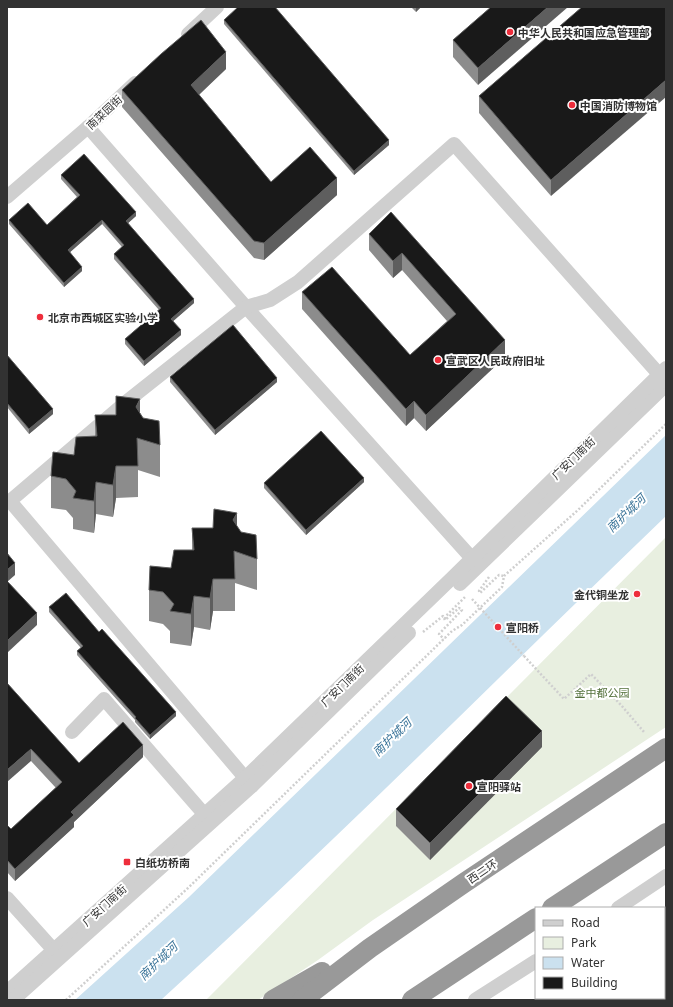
<svg xmlns="http://www.w3.org/2000/svg" width="673" height="1007" viewBox="0 0 673 1007" font-family="'Noto Sans','Noto Sans SC',sans-serif">
	<rect width="100%" height="100%" fill="#fff"/>
	<polygon fill="#e8efe0" points="666,537 666,727 373,920 318,960 258,1000 206,1000"/>
	<path fill="#cbe1ef" d="M666,435v81c-168,161 -332,327 -505,484h-86l114,-103z"/>
	<g fill="none" stroke-linecap="round" stroke-linejoin="round">
		<g stroke="#cfcfcf" stroke-width="2.5" stroke-dasharray="2 2" stroke-linecap="butt">
			<polyline points="489,577 479,591 480,593 499,575 504,576"/>
			<polyline points="445,619 446,616 465,597"/>
			<polyline points="423,632 443,616 445,620 459,608 462,610 439,634 444,639"/>
			<polyline points="524,656 564,699 591,674 621,705 644,732"/>
			<polyline points="66,1000 188,888 452,631 462,625 502,587 504,576 578,510 666,424"/>
		</g>
		<g stroke="#cfcfcf" stroke-width="14">
			<polyline points="188,34 217,7"/>
			<polyline points="88,127 246,307 477,564"/>
			<polyline points="7,197 88,127 135,83"/>
			<polyline points="460,584 666,385"/>
			<polyline points="72,732 104,699 211,822"/>
			<polyline points="252,786 10,501 126,402 246,307 270,300 298,282 454,144 666,382"/>
			<polyline points="7,898 59,956"/>
			<polyline points="618,908 666,876"/>
			<polyline points="7,992 245,778 452,578 666,368"/>
			<polyline points="647,998 649,1000"/>
			<polyline points="13,1000 252,786 409,633"/>
			<polyline points="475,1000 536,961"/>
		</g>
		<g stroke="#999" stroke-width="20">
			<polyline points="552,908 666,833"/>
			<polyline points="273,1000 322,972"/>
			<polyline points="302,1000 370,948 464,883 666,748"/>
			<polyline points="412,1000 536,918"/>
		</g>
		<polyline stroke="#cfcfcf" stroke-width="2.5" stroke-dasharray="2 2" stroke-linecap="butt" points="472,599 524,656"/>
	</g>
	<g fill="#8c8c8c">
		<polygon points="411,7 421,7 416,12"/>
		<polygon points="491,7 478,85 453,57 453,40"/>
		<polygon points="582,7 551,196 479,113 479,96"/>
		<polygon points="224,20 389,145 354,175 224,24"/>
		<polygon points="226,69 199,95 271,182 337,195 264,260 254,258 122,107 122,90"/>
		<polygon points="61,175 136,216 128,223 194,303 173,321 181,335 144,366 125,344 125,339 159,310 114,259 114,254 122,247 102,224 70,252 82,271 64,287 9,224 9,220 47,225 77,197 61,179"/>
		<polygon points="391,212 505,357 426,431 414,418 406,426 302,309 302,292 410,355 447,321 402,270 393,278 369,250 369,234"/>
		<polygon points="7,355 53,414 29,434 7,407"/>
		<polygon points="170,377 277,382 215,435 170,382"/>
		<polygon points="140,413 160,445 160,477 138,470 138,497 116,498 113,517 96,514 94,533 73,529 73,518 66,510 51,508 51,476 95,436 95,415 116,415"/>
		<polygon points="364,482 306,535 264,488 264,483"/>
		<polygon points="237,527 257,559 257,590 235,583 235,611 213,611 210,630 194,627 191,646 170,643 170,631 163,624 149,621 149,590 192,550 192,528 213,528"/>
		<polygon points="49,607 99,632 176,716 150,739 135,722 135,720 77,655 77,651 81,648 49,612"/>
		<polygon points="7,683 79,763 143,757 74,822 74,827 15,881 7,872 7,825 11,829 56,788 31,761"/>
		<polygon points="542,747 430,860 396,826 396,809"/>
	</g>
	<g fill="#5e5e5e">
		<polygon points="416,7 421,7 416,12"/>
		<polygon points="548,7 568,7 478,85 478,68"/>
		<polygon points="226,52 226,69 191,102 191,85"/>
		<polygon points="666,80 666,97 551,196 551,180"/>
		<polygon points="389,140 389,145 354,175 354,171"/>
		<polygon points="337,178 337,195 264,260 264,243"/>
		<polygon points="136,212 136,216 126,225 126,221"/>
		<polygon points="102,220 102,224 68,254 68,250"/>
		<polygon points="402,253 402,270 393,278 393,261"/>
		<polygon points="82,267 82,271 64,287 64,283"/>
		<polygon points="194,299 194,303 171,323 171,319"/>
		<polygon points="181,330 181,335 144,366 144,361"/>
		<polygon points="505,340 505,357 426,431 426,415"/>
		<polygon points="277,378 277,382 215,435 215,430"/>
		<polygon points="140,399 140,431 136,407"/>
		<polygon points="414,401 414,418 406,426 406,409"/>
		<polygon points="53,409 53,414 29,434 29,429"/>
		<polygon points="116,466 116,498 113,517 113,485"/>
		<polygon points="364,478 364,482 306,535 306,530"/>
		<polygon points="96,482 96,514 94,533 94,501"/>
		<polygon points="237,513 237,544 233,520"/>
		<polygon points="15,563 15,575 7,582 7,570"/>
		<polygon points="213,579 213,611 210,630 210,598"/>
		<polygon points="194,596 194,627 191,646 191,614"/>
		<polygon points="37,613 37,625 7,653 7,641"/>
		<polygon points="176,712 176,716 150,739 150,735"/>
		<polygon points="542,731 542,747 430,860 430,843"/>
		<polygon points="143,745 143,757 74,822 74,827 15,881 15,869 71,812"/>
		<polygon points="31,749 31,761 7,782 7,770"/>
	</g>
	<g fill="#191919" stroke="#5e5e5e">
		<polygon points="238,7 275,7 389,140 354,171 224,20"/>
		<polygon points="491,7 548,7 478,68 453,40"/>
		<polygon points="582,7 666,7 666,80 551,180 479,96"/>
		<polygon points="201,20 226,52 191,85 271,182 310,147 337,178 264,243 254,241 122,90 161,54"/>
		<polygon points="84,154 136,212 126,221 194,299 171,319 181,330 144,361 125,339 161,308 114,254 124,245 102,220 68,250 82,267 64,283 9,220 28,203 47,225 80,195 61,175"/>
		<polygon points="391,212 505,340 426,415 414,401 406,409 302,292 332,267 410,355 456,314 402,253 393,261 369,234"/>
		<polygon points="233,325 277,378 215,430 170,377"/>
		<polygon points="7,355 53,409 29,429 7,403"/>
		<polygon points="116,396 140,399 136,407 143,418 159,421 160,445 137,438 138,466 116,466 113,485 96,482 94,501 73,498 76,491 66,479 51,476 53,452 74,455 76,437 97,436 95,415 116,415"/>
		<polygon points="321,431 364,478 306,530 264,483"/>
		<polygon points="214,509 237,513 233,520 241,532 256,535 257,559 234,551 235,579 213,579 210,598 194,596 191,614 170,611 174,604 163,592 149,590 150,566 171,568 174,550 194,550 192,528 213,528"/>
		<polygon points="7,553 15,563 7,570"/>
		<polygon points="7,581 37,613 7,641"/>
		<polygon points="66,593 99,632 102,629 176,712 150,735 135,718 136,717 77,651 83,646 49,607"/>
		<polygon points="7,683 79,763 123,722 143,745 71,812 74,815 15,869 7,860 7,825 11,829 62,782 31,749 7,770"/>
		<polygon points="506,696 542,731 430,843 396,809"/>
	</g>
	<g fill="#ee2e3c" stroke="#fff" stroke-width="1.5">
		<circle cx="510" cy="32" r="4"/>
		<circle cx="572" cy="105" r="4"/>
		<circle cx="40" cy="317" r="4"/>
		<circle cx="438" cy="360" r="4"/>
		<circle cx="637" cy="594" r="4"/>
		<circle cx="498" cy="627" r="4"/>
		<circle cx="469" cy="786" r="4"/>
		<rect x="123" y="858" width="8" height="8" rx="2"/>
	</g>
	<g text-anchor="middle" dominant-baseline="central" stroke-width="4" stroke-linejoin="round" paint-order="stroke">
		<g font-size="11" font-weight="bold" fill="#323232" stroke="#fff" text-anchor="start">
			<text x="518" y="32">中华人民共和国应急管理部</text>
			<text x="580" y="105">中国消防博物馆</text>
			<text x="48" y="317">北京市西城区实验小学</text>
			<text x="446" y="360">宣武区人民政府旧址</text>
			<text x="629" y="594" text-anchor="end">金代铜坐龙</text>
			<text x="506" y="627">宣阳桥</text>
			<text x="477" y="786">宣阳驿站</text>
			<text x="135" y="862">白纸坊桥南</text>
		</g>
		<g font-size="11" fill="#323232" stroke="#fff">
			<text transform="translate(104 112) rotate(-43)">南菜园街</text>
			<text transform="translate(573 458) rotate(-44)">广安门南街</text>
			<text transform="translate(342 685) rotate(-44)">广安门南街</text>
			<text transform="translate(482 871) rotate(-34)">西二环</text>
			<text transform="translate(104 905) rotate(-42)">广安门南街</text>
		</g>
		<g font-size="11" fill="#54713c" stroke="#fff">
			<text x="602" y="692">金中都公园</text>
		</g>
		<g font-size="12" font-style="italic" fill="#3a7499" stroke="#fff">
			<text transform="translate(626 513) rotate(-44)">南护城河</text>
			<text transform="translate(392 737) rotate(-44)">南护城河</text>
			<text transform="translate(158 961) rotate(-44)">南护城河</text>
		</g>
	</g>
	<rect width="673" height="1007" fill="none" stroke="#323232" stroke-width="16"/>
	<rect x="535" y="907" width="130" height="92" fill="#ffffff" stroke="#adadad"/>
	<rect x="543" y="920" width="20" height="6" fill="#cfcfcf" stroke="#adadad"/>
	<text x="571" y="927" font-size="12" fill="#323232">Road</text>
	<rect x="543" y="937" width="20" height="12" fill="#e8efe0" stroke="#adadad"/>
	<text x="571" y="947" font-size="12" fill="#323232">Park</text>
	<rect x="543" y="957" width="20" height="12" fill="#cbe1ef" stroke="#adadad"/>
	<text x="571" y="967" font-size="12" fill="#323232">Water</text>
	<rect x="543" y="977" width="20" height="12" fill="#191919" stroke="#adadad"/>
	<text x="571" y="987" font-size="12" fill="#323232">Building</text>
</svg>
